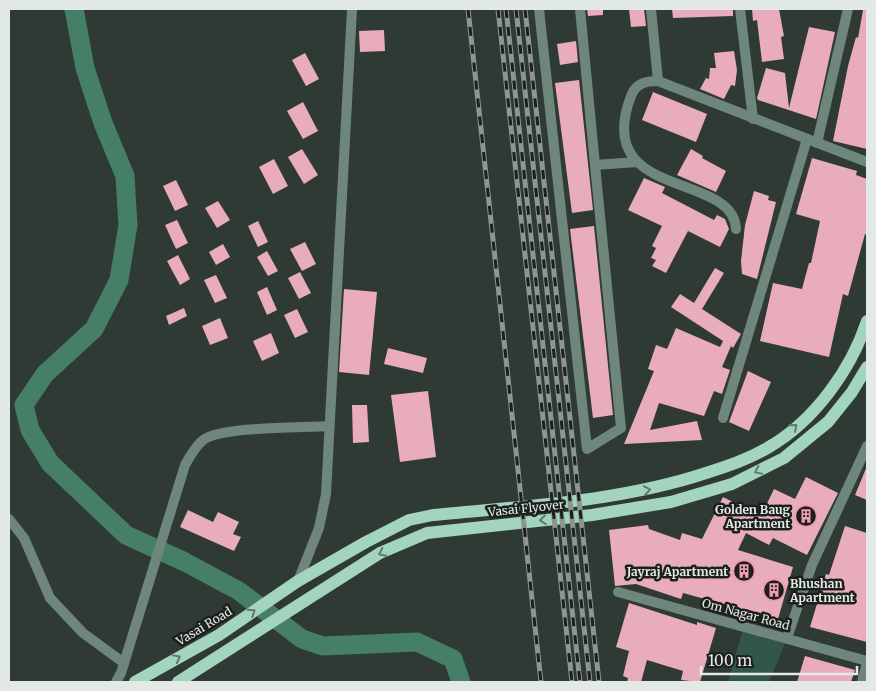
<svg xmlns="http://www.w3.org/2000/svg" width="876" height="691" viewBox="0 0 876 691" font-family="Merriweather,serif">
	<rect width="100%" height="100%" fill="#303a35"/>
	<polygon fill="#325748" points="742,632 785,643 769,682 728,682"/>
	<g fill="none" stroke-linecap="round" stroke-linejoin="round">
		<polyline stroke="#457f68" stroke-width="19" points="74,9 85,68 103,123 125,176 128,225 119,280 94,329 45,374 24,405 30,430 50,463 126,535 185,562 239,591 302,639 323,646 417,642 453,659 461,682"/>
	</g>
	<g fill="#e8acbb">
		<polygon points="587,9 603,9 603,15 588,16"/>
		<polygon points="629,9 644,9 646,26 631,27"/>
		<polygon points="672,9 733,9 733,16 673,18"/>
		<polygon points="752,9 779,9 784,36 781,37 784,59 762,62 757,20 753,21"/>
		<polygon points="863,10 867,10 867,149 833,141 848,66 856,37 858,38"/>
		<polygon points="809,27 835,32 816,119 758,100 757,98 766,68 785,73 789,108"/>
		<polygon points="384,30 385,51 360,52 359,31"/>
		<polygon points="576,41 578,62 560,65 557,44"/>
		<polygon points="734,51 737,70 735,86 731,85 724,99 700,89 706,78 709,79 710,68 716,68 714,53"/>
		<polygon points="305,53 319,79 306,86 292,60"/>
		<polygon points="579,80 593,210 572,213 555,83"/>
		<polygon points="653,92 707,114 696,142 642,120"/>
		<polygon points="303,102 318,131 303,139 287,111"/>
		<polygon points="302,149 318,175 304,184 288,157"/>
		<polygon points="691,149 703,156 702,158 726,171 716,192 677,175"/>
		<polygon points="812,158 857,171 856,175 867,179 867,235 865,234 848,296 843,294 829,357 760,341 773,283 802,289 809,263 811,263 820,221 796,214"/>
		<polygon points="274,159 288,186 273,194 259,167"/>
		<polygon points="644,178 665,187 662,193 714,220 717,215 725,219 729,229 720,247 688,231 666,273 652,266 656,260 651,258 656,248 652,246 662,226 628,210"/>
		<polygon points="176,180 188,205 175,211 163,186"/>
		<polygon points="754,191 769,196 768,200 776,202 757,279 742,274 741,261 745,225"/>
		<polygon points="218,201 230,220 217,228 205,208"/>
		<polygon points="177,220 188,243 176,249 165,225"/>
		<polygon points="258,221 268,242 258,247 248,226"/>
		<polygon points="594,226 613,415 593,418 570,229"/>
		<polygon points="305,242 316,264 302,271 290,249"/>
		<polygon points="223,244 230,257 216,265 209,252"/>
		<polygon points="267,251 278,271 268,276 257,257"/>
		<polygon points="178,255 190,279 180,285 167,261"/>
		<polygon points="715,268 724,273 702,309 741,334 733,348 731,346 722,367 730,370 722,394 714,391 704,416 659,403 650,430 697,421 702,440 624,444 654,371 648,369 656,345 667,349 676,328 720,347 723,341 671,307 680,294 694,303"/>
		<polygon points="300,272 311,293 299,299 288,278"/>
		<polygon points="216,275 227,298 215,303 204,280"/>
		<polygon points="267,287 277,310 267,315 257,292"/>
		<polygon points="344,289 377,292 369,375 339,372"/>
		<polygon points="184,308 187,316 169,325 166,316"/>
		<polygon points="297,309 308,332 295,338 284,315"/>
		<polygon points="220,318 228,338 210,345 202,326"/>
		<polygon points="271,333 279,353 262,361 253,341"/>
		<polygon points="388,348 427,358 423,373 384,364"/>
		<polygon points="748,371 771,382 749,431 729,422"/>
		<polygon points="428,391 436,457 400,462 391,395"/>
		<polygon points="352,405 367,405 369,442 353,443"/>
		<polygon points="867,466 867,500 855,495"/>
		<polygon points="806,477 838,493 807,555 773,538 769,545 746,533 738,550 793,567 778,619 683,593 681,599 636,584 615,586 609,530 648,525 649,529 680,540 682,533 702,539 723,497 761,516 774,489 795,499"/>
		<polygon points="188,510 213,522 218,512 239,522 233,534 241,537 234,551 180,527"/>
		<polygon points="845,526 867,533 867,642 810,627 826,574 829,575"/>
		<polygon points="629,603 697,625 697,622 716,628 700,682 681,680 683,671 647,660 641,682 627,682 628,678 623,676 629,651 616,647"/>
		<polygon points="805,656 855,670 851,682 797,682"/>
	</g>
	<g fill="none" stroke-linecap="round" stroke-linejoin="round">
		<g stroke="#6e867b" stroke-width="10">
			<polyline points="539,9 587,449 621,428 595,165 637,162"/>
			<polyline points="580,9 595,165"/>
			<polyline points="651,9 658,81"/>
			<polyline points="740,9 753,119"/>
			<polyline points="817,143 848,9"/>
			<path d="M736,229c-2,-58 -145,-28 -105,-133 5,-13 15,-15 27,-15l209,81"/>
			<polyline points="723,418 807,139"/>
			<polyline points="9,519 24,538 50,598 83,633 124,663"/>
			<polyline points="298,581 319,528 326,494 352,9"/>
			<polyline points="618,592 867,661"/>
			<polyline points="787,638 812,565 867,446"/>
			<path d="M116,682l5,-9 64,-208c5,-9 10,-18 18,-25 20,-14 99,-12 126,-14"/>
			<polyline points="862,682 867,663"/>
		</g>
		<g stroke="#a2d4be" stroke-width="12">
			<path d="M135,682l84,-47 79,-54 68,-39 43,-22 24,-5c91,-9 185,-13 273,-42 22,-7 43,-14 63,-26 45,-26 82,-77 98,-126"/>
			<polyline points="178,682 380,553 427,533 592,515 671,502 732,484 784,458 828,422 852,392 867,367"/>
		</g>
		<g stroke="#8e9692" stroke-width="5">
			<g id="rail">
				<polyline points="468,9 541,682"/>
				<polyline points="498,9 572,682"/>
				<polyline points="506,9 580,682"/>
				<polyline points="516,9 590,682"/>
				<polyline points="525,9 599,682"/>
			</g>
		</g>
		<use href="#rail" stroke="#1b201d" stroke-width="3" stroke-dasharray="9" stroke-linecap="butt"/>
	</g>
	<defs><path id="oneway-chevron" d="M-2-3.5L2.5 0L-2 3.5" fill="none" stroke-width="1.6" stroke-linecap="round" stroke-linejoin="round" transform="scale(1.25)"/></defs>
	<g stroke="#5e7a6e">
		<use href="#oneway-chevron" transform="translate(794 427) rotate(-41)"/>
		<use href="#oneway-chevron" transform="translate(758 471) rotate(154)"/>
		<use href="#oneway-chevron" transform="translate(647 490) rotate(-10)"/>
		<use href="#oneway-chevron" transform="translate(543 520) rotate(174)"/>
		<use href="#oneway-chevron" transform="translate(382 553) rotate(154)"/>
		<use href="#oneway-chevron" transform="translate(252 612) rotate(-34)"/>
		<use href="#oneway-chevron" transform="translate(177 658) rotate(-29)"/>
	</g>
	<defs>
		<g id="building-ring" transform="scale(1.125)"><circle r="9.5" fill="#1b201d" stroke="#f19ab1" stroke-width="1.5"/><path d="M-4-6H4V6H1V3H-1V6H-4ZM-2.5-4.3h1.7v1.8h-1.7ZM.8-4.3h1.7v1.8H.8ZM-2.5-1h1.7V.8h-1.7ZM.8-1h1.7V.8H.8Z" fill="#f19ab1"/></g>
	</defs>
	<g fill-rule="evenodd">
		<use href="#building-ring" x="806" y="516"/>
		<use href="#building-ring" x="744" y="571"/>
		<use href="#building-ring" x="774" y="590"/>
	</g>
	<g text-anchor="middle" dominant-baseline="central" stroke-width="5" stroke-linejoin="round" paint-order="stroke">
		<g font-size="12" fill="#e3e9e6" stroke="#1b201d">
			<text transform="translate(526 508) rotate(-6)">Vasai Flyover</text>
			<text transform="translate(746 614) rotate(15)">Om Nagar Road</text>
			<text transform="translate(204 626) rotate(-31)">Vasai Road</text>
		</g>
		<g font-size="12" font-weight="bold" fill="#e3e9e6" stroke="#1b201d" text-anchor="end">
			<text x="790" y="509">Golden Baug<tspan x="790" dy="14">Apartment</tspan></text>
			<text x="728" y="571">Jayraj Apartment</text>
			<text x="790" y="583" text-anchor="start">Bhushan<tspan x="790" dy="14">Apartment</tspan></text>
		</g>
	</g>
	<rect width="876" height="691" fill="none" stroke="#e3e9e6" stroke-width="20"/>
	<path d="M701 666v8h156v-8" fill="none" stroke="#e3e9e6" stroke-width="2.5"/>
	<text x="708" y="666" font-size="15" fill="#e3e9e6" stroke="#1b201d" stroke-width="4" paint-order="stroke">100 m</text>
</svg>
